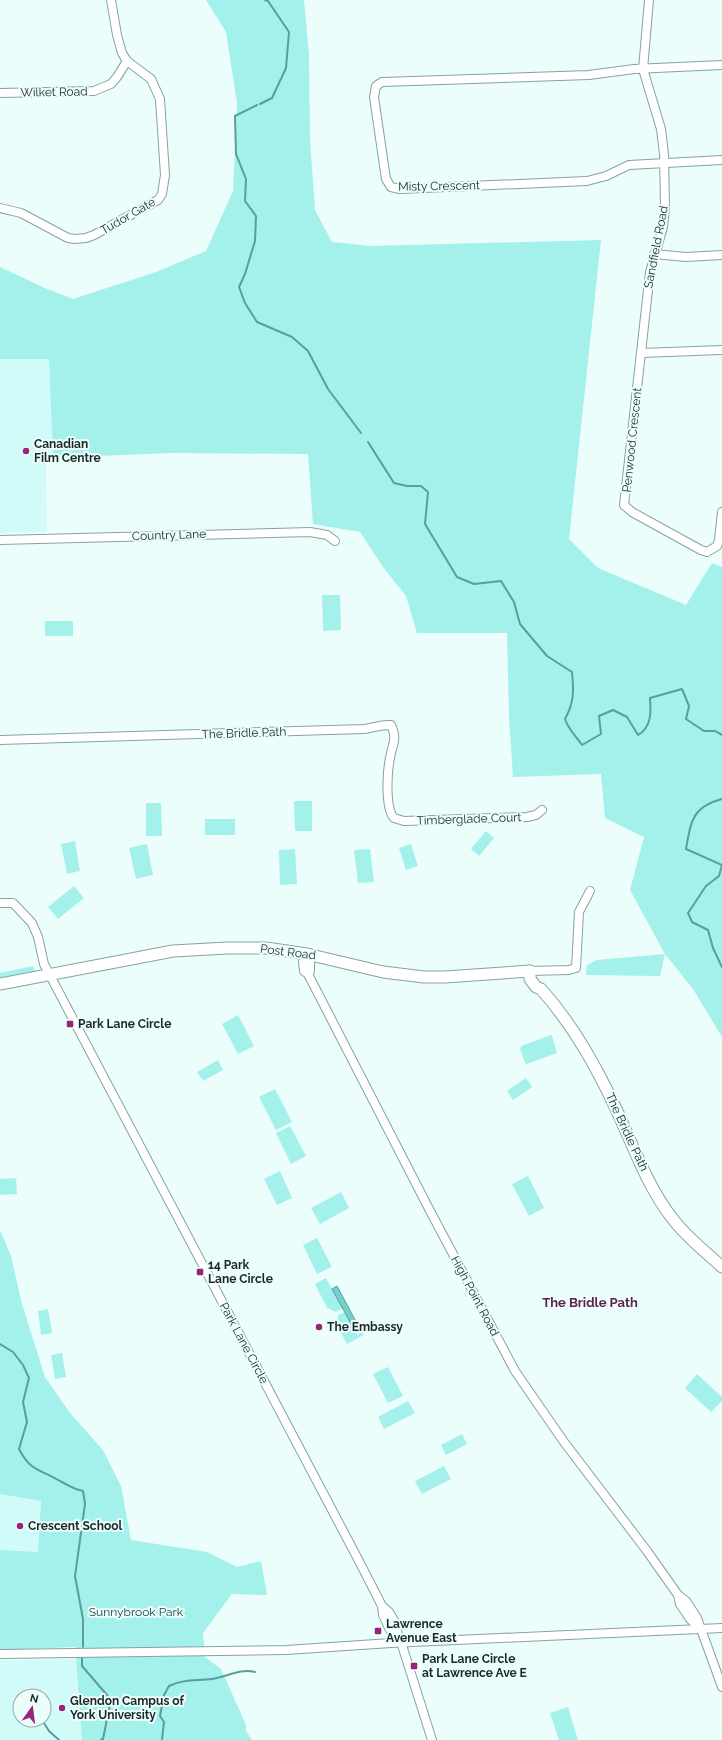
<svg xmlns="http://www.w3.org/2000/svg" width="722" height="1740" viewBox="0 0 722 1740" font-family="Raleway,sans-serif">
	<rect width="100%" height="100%" fill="#ebfefc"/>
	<g fill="#d1fbf8" fill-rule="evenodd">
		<polygon points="0,359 49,359 53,458 46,458 47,532 0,533"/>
		<polygon points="0,1494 41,1501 38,1552 0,1550"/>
		<path d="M75,1659l7,81h-82v-80zM20,1696h24v24h-24z"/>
	</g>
	<g fill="#a4f0eb">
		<polygon points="206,0 304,0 309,55 310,140 315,210 332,242 371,246 601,240 569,539 598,568 686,605 712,563 722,567 722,1037 693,989 665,954 660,976 586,975 587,965 597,960 665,954 630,890 644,837 605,818 601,774 513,777 509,717 507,633 417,633 406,596 383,567 360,532 313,524 308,454 169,453 53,458 49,359 0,359 0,267 45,288 73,299 156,272 206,251 233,191 237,103 226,32"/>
		<polygon points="322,595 340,595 341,630 323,631"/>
		<rect x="45" y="621" width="28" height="15"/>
		<polygon points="294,801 312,801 312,831 295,831"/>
		<polygon points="146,803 161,803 162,836 146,836"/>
		<rect x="205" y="819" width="30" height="16"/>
		<polygon points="486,831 494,838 479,856 471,849"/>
		<polygon points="75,841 80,871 67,874 61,844"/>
		<polygon points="147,844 153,875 136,879 129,848"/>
		<polygon points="411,844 418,866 406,870 399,848"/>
		<polygon points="295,849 297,884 280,885 279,850"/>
		<polygon points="370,849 374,882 358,883 354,850"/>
		<polygon points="74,886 84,898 58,919 48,907"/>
		<polygon points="33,966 35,971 33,973 0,979 0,973"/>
		<polygon points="238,1015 254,1046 238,1054 222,1024"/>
		<polygon points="551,1035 552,1036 557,1053 527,1064 525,1063 520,1049 521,1046"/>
		<polygon points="218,1060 223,1070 203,1081 197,1072"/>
		<polygon points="526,1078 532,1087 513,1100 507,1091"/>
		<polygon points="275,1089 292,1122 276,1130 259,1097"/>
		<polygon points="290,1126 306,1156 291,1164 276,1133"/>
		<polygon points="280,1171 292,1198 277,1205 264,1179"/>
		<polygon points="528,1176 544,1208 529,1216 512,1184"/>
		<polygon points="16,1178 17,1194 0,1195 0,1179"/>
		<polygon points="341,1192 349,1208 320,1224 311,1208"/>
		<polygon points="0,1230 11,1256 22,1304 45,1377 70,1413 103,1450 121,1486 131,1540 207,1552 237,1567 261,1561 267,1595 232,1594 203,1633 205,1657 221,1669 246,1725 246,1731 252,1740 82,1740 75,1647 0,1650 0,1550 38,1552 41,1501 0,1494"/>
		<polygon points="317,1238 332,1267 317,1274 303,1245"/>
		<polygon points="326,1278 343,1308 336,1312 327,1308 315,1284"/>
		<polygon points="48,1309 52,1333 41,1335 38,1311"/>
		<polygon points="345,1312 357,1335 362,1332 364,1335 347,1344 336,1324 338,1315"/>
		<polygon points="62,1353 66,1377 55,1379 51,1355"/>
		<polygon points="388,1367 403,1396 388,1403 373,1374"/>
		<polygon points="697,1374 722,1397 722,1401 711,1412 685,1388"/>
		<polygon points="408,1401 415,1413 384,1429 378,1417"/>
		<polygon points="462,1434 467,1444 446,1455 441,1445"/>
		<polygon points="444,1466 451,1479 422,1494 415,1481"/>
		<polygon points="568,1707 578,1740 559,1740 550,1713"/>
	</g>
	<polygon fill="#73d0cb" stroke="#599e9a" points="337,1286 360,1329 355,1331 332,1289"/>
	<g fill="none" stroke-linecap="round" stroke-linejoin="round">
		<g stroke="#599e9a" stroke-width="2">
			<polyline points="260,104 272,98 286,68 289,32 268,1 265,0"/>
			<polyline points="257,105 235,116 236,154 246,179 245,201 256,216 255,241 245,274 239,287 245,303 257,322 292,337 308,351 328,389 361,433"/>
			<path d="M368,442l26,41 13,3h14l7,6 -3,32 32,53 17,7 27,-3 13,21 6,22 27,32 25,16c2,19 2,31 -7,47 3,10 11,17 17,26l19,-11 -2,-18 14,-6 14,7 11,18c14,-8 13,-24 12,-37l32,-9 7,17 -3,13 18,12h11l7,4"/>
			<path d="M722,799c-30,8 -31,22 -36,50l36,16 -3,11 -13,10 -18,27 4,9 16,8 5,18 9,19"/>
			<path d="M0,1344l13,8 10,13 6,13 -6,24 4,20 -8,27c12,23 21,20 41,32 10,5 12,8 23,10l2,13 -10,72 8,43v28"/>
			<polyline points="82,1658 82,1666 107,1695 110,1704 103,1739 101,1740"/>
			<polyline points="42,1720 49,1731 59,1740"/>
			<path d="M162,1740l2,-18 -4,-6 4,-21 5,-9c15,-7 26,-5 43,-7 15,-2 28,-11 43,-7"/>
		</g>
		<g stroke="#86a3a1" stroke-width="10">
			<g id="street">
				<polyline points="649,0 643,69 661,129 664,154 665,208 663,227 650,272 624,505 632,512 701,550 707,552 717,546 719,540 722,512"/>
				<polyline points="722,65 634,69 589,75 382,82 376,86 374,97 386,179 391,187 400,189 587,181 606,176 629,165 722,160"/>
				<polyline points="0,93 94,91 111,84 117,77 127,61"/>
				<polyline points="0,208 21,213 68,238 75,239 86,238 94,235 158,200 162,194 165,175 160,99 151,79 127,61 122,53 117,35 111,0"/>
				<polyline points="654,254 686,257 722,255"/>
				<polyline points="641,353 722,350"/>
				<polyline points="0,540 310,532 327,535 335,541"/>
				<path d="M0,740l364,-11c10,-1 17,-5 27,-4 7,15 1,19 -1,33 -3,14 -5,50 4,60l10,3 123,-4 9,-2 6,-5"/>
				<polyline points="0,903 13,903 32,923 38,937 44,964 360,1563 382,1606 383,1615 390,1630 397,1632 401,1642 432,1740"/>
				<polyline points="307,954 306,959 303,962 304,971 308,974 428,1207 515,1371 564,1442 647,1551 678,1595 680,1604 690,1619 700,1629"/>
				<polyline points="306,959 310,962 310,971 308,974"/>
				<polyline points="530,971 569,970 576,968 579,912 590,891"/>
				<polyline points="678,1595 686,1601 697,1618 722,1687"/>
				<polyline points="382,1606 389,1612 398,1627 397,1632"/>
				<polyline points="0,1654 286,1650 391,1643 722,1628"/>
			</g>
		</g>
		<g stroke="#86a3a1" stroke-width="13">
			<g id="secondary">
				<path d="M530,971v8l6,8 5,2c33,37 56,79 77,124 16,35 30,74 54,105 14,19 33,33 50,49"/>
				<polyline points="0,984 173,951 227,948 266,948 307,954 383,972 424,977 445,977 530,971"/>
			</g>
		</g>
		<use href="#street" stroke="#fff" stroke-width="8"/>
		<use href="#secondary" stroke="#fff" stroke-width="11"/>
	</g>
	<g fill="#9a227b" stroke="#ebfefc" stroke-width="1.5">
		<circle cx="26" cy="451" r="4"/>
		<rect x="66" y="1020" width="8" height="8" rx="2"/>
		<rect x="196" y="1268" width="8" height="8" rx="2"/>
		<circle cx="319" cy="1327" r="4"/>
		<circle cx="20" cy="1526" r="4"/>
		<rect x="374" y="1627" width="8" height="8" rx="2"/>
		<rect x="410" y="1662" width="8" height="8" rx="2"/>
		<circle cx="62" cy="1708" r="4"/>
	</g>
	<g text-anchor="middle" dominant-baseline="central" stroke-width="4" stroke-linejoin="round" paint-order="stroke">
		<g font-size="12" fill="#1d2928" stroke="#ebfefc">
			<text transform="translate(54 92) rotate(-1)">Wilket Road</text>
			<text transform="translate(439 186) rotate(-1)">Misty Crescent</text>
			<text transform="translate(128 216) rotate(-30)">Tudor Gate</text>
			<text transform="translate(656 247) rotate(-79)">Sandfield Road</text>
			<text transform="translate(632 440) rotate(-84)">Penwood Crescent</text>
			<text transform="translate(169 535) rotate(-2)">Country Lane</text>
			<text transform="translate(244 733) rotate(-2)">The Bridle Path</text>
			<text transform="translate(469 819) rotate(-2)">Timberglade Court</text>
			<text transform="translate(288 952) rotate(7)">Post Road</text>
			<text transform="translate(627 1132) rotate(65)">The Bridle Path</text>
			<text transform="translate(475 1296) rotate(62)">High Point Road</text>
			<text transform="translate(244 1343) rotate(62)">Park Lane Circle</text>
		</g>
		<g font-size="12" font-weight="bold" fill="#1d2928" stroke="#ebfefc" text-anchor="start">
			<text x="34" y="444">Canadian<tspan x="34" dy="14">Film Centre</tspan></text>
			<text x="78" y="1024">Park Lane Circle</text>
			<text x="208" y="1265">14 Park<tspan x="208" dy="14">Lane Circle</tspan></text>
			<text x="327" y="1327">The Embassy</text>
			<text x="28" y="1526">Crescent School</text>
			<text x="386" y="1624">Lawrence<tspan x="386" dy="14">Avenue East</tspan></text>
			<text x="422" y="1659">Park Lane Circle<tspan x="422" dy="14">at Lawrence Ave E</tspan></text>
			<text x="70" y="1701">Glendon Campus of<tspan x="70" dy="14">York University</tspan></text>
		</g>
		<g font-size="12" fill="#113d3b" stroke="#ebfefc">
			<text x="136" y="1612">Sunnybrook Park</text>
		</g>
		<g font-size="13" font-weight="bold" fill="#5c224a" stroke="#ebfefc">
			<text x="590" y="1302">The Bridle Path</text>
		</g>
	</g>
	<g transform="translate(32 1708) rotate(14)"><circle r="19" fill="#ebfefc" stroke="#99a9a7"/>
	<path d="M0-3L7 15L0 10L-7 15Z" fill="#9a227b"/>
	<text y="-6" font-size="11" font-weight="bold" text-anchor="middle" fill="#1d2928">N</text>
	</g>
</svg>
